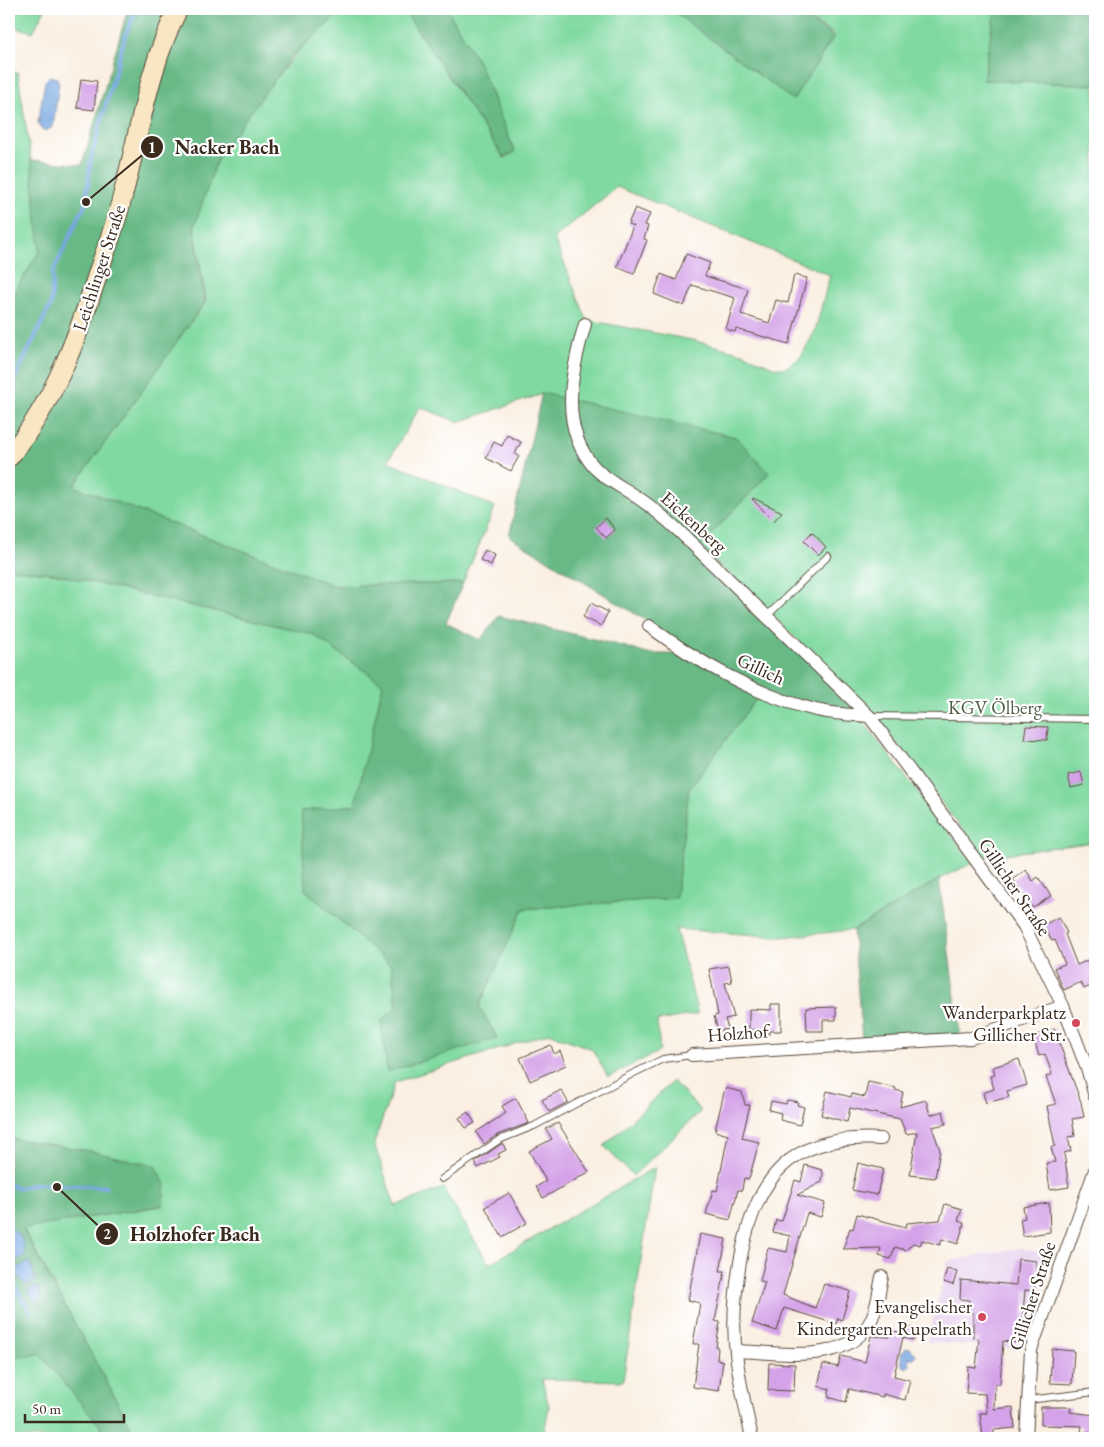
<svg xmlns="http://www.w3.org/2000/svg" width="1104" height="1447" viewBox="0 0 1104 1447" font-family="'EB Garamond',serif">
	<rect width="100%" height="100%" fill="#fff"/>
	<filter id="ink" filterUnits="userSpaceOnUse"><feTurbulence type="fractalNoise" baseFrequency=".02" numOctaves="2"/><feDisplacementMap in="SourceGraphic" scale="10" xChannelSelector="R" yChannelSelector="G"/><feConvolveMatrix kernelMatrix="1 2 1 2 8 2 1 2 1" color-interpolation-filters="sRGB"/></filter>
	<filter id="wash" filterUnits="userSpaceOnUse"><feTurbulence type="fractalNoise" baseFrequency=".0096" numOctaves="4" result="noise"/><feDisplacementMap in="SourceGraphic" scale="20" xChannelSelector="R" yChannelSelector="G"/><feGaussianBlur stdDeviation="1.12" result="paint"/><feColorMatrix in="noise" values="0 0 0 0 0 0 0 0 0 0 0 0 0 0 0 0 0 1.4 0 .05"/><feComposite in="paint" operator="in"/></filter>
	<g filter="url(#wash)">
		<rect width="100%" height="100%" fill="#faefe1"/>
		<polygon fill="#e8d2ee" points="1019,1248 1039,1252 1048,1259 1050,1263 1019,1349 927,1342 948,1261"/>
		<g fill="#7fd9a0" stroke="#5d825f" fill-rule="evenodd">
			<polygon points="9,9 45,9 33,32 9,26"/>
			<path d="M344,9h59l101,149 11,-6 -36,-88 -32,-55h212l18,4 116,86 42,-64 -43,-26h203l-12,71 111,5 1,-8v765l-112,15 -107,-141 -176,-170 69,-73 -33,-35 -193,-44 -85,28 -38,-15 -32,54 107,46 -32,76 -128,3 -261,-100 132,-185 -12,-77 23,-73 81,-100zM617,187l213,88 -15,56 -15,27 -15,10 -12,-1 -30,-14 -51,-13 -105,-20 -33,-82z"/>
			<polygon points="9,71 18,73 31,160 40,251 16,289 9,319"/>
			<polygon points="9,569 52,573 312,634 383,684 355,806 305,890 391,965 397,1007 497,1037 479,1006 523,909 675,898 689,789 759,695 861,719 973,863 939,879 853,930 781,937 676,929 698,1014 657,1021 660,1051 608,1077 592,1049 549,1033 395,1082 374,1143 395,1206 443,1188 489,1264 655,1167 623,1381 542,1379 549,1407 543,1438 137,1438 23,1228 162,1206 165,1184 154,1165 9,1138"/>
			<polygon points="673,1081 701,1111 633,1176 604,1146"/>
			<polygon points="9,1352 40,1354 111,1438 9,1438"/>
		</g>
		<g fill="#67b986" stroke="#517252">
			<polygon points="128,9 344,9 292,56 219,155 194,227 205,302 74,486 335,586 463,583 446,623 480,640 499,616 626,647 647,654 689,654 655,626 509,536 542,393 736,437 769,473 700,546 855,710 836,710 759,695 689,789 676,898 523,909 479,1006 497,1038 387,1072 381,1021 397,1007 391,965 305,890 301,811 355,805 383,684 312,634 52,573 9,569 9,319 16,289 40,251 31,160 82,165"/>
			<polygon points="403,9 447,9 479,64 515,152 504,157"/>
			<polygon points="656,9 790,9 834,36 793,100 677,14"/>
			<polygon points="995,9 1095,9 1095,85 983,80"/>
			<polygon points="939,879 960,1034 862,1040 853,930"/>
			<polygon points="9,1138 91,1151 155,1166 165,1184 163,1205 23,1229 137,1438 110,1438 40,1354 11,1359 9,1353"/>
		</g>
		<g fill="#77a7e1" stroke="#596880">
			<polygon points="50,76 57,78 59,83 53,127 46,131 41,129 38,123 45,81"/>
			<path d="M9,1228c13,6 15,13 16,28l-15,8z"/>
			<polygon points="29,1261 36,1280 26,1286 13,1270"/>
			<polygon points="33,1287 39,1288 41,1299 36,1302 27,1291"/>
			<polygon points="906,1348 910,1348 916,1354 914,1358 909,1358 910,1365 906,1368 902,1365 901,1354"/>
		</g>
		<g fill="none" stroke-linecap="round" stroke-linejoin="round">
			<g stroke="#77a7e1" stroke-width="4">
				<polyline points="9,390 51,304 53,272 86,202 91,158 126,33 137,9"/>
				<polyline points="9,1185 20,1188 34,1184 106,1187"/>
				<polyline points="9,1276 30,1312"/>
			</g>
		</g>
		<g id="blocks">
			<g fill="#d4a2e8">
				<polygon points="81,79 97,81 94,110 77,108"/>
				<polygon points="635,208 650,214 645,225 648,226 644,239 647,240 634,274 617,267 633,226 628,224"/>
				<polygon points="686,254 710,263 705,276 748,289 741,314 769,323 776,300 788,303 794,275 807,278 789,344 736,329 735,332 726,329 735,298 692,285 684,306 654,294 661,274 676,280"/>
				<polygon points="507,435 521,442 515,454 519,456 511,471 486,458 494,442 502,446"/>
				<polygon points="753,498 782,512 774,521 752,499"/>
				<polygon points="606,518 615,530 606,538 596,527"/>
				<polygon points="812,532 826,547 818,555 804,541"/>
				<polygon points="485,550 495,555 491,565 480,560"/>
				<polygon points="591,603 608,612 601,626 583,617"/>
				<polygon points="1026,726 1048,727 1047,740 1024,739"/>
				<polygon points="1081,772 1084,785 1071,788 1068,775"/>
				<polygon points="1026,870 1033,881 1038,877 1051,896 1033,908 1013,879"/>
				<polygon points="1059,917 1067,933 1065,934 1077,965 1095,957 1095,984 1084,989 1081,982 1064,990 1054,968 1065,964 1055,940 1052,941 1043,925"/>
				<polygon points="729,966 732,982 725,983 734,1017 725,1019 728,1029 718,1031 714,1016 718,1015 709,969"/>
				<polygon points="771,1004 781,1004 781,1031 769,1031 769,1036 758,1036 758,1030 749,1030 749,1009 771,1010"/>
				<polygon points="836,1007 836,1020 823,1020 823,1031 807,1031 806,1008"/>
				<polygon points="1054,1029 1081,1102 1084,1117 1072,1119 1075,1136 1068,1137 1071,1151 1064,1153 1069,1187 1050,1190 1046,1163 1055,1162 1051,1147 1055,1146 1047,1106 1056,1104 1046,1077 1052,1074 1045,1054 1039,1056 1033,1036"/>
				<polygon points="551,1045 554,1054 560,1051 566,1065 530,1081 520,1058"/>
				<polygon points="1019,1059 1027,1085 1007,1091 1009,1097 986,1103 983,1093 994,1089 990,1076 995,1075 993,1067"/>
				<polygon points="868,1082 896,1088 895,1090 903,1092 900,1107 926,1100 930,1115 943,1111 946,1124 932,1127 940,1150 935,1178 910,1175 917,1132 906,1134 900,1119 850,1108 847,1122 821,1115 827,1091 851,1097 852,1094 865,1097"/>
				<polygon points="725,1088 742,1092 745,1105 750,1105 742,1138 759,1142 749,1179 744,1178 742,1190 738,1190 730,1220 706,1214 713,1190 717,1191 728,1135 715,1131"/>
				<polygon points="561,1090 568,1102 549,1112 542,1100"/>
				<polygon points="516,1098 529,1123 497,1135 484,1144 476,1132 506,1113 502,1106"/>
				<polygon points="787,1100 798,1102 797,1105 804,1107 800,1125 780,1120 781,1113 769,1110 771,1101 786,1104"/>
				<polygon points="468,1112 475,1123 466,1128 459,1118"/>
				<polygon points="558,1123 589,1172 543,1198 536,1187 546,1181 529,1151 552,1139 546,1129"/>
				<polygon points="501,1144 503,1144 506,1150 498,1154 500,1157 478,1168 475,1162"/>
				<polygon points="858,1163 883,1169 877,1195 852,1190"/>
				<polygon points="805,1165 822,1170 823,1173 822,1182 797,1195 825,1203 821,1217 807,1213 783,1295 815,1308 824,1284 850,1291 842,1320 838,1318 836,1324 784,1308 777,1331 752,1323 765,1282 760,1281 768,1248 787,1252 790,1236 773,1232 776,1220 782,1221 795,1180 801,1182"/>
				<polygon points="509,1193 527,1223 502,1237 485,1207"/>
				<polygon points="1049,1203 1050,1232 1023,1236 1020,1219 1025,1218 1023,1207"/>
				<polygon points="945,1204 962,1209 958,1221 964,1223 958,1244 942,1239 940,1245 922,1240 920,1245 913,1243 906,1250 895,1247 891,1259 879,1256 881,1248 843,1249 850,1228 853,1229 857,1214 906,1227 907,1223 940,1220"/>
				<polygon points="700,1234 726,1239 720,1271 725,1271 715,1321 720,1322 716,1347 718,1348 717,1360 723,1361 719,1391 693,1387 699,1344 693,1344 700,1303 688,1300"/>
				<polygon points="1018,1259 1036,1261 1034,1291 1025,1290 1022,1325 1024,1326 1019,1343 1003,1341 1000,1384 995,1384 994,1409 1013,1407 1015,1428 994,1430 994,1438 983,1438 980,1413 987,1413 985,1394 966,1393 968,1367 976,1368 979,1339 973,1338 973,1313 968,1312 969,1300 960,1299 961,1280 1016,1285"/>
				<polygon points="947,1269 957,1272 953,1285 943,1282"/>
				<polygon points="906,1326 918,1330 914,1340 903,1338"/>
				<polygon points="888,1330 904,1333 894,1376 910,1380 905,1400 883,1394 883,1397 849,1389 846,1402 828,1397 830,1389 818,1386 823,1364 838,1367 841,1356 865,1362 871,1336 889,1337"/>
				<polygon points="1052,1349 1074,1351 1072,1384 1050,1383"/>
				<polygon points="769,1363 795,1364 794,1391 768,1390"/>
				<polygon points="1041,1407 1071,1407 1070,1412 1095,1415 1095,1433 1081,1432 1082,1426 1041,1425"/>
			</g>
		</g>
	</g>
	<g filter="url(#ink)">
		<use href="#blocks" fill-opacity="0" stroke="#58483b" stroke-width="1"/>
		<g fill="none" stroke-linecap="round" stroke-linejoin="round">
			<g stroke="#58483b" stroke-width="8">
				<g id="service">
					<polyline points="767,616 828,556"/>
					<polyline points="871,716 1095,719"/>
					<polyline points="442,1179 499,1140 534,1126 632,1074 663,1059 692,1055"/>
					<polyline points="1028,1400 1095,1392"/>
				</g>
			</g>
			<g stroke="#58483b" stroke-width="14">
				<g id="minor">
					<path d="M585,324c-14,48 -27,105 11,145 12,12 28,19 41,28 15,10 29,22 42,34l190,185 56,75 99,135 39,80 25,65 7,26"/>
					<path d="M649,626c46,34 106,69 163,83 19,5 38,6 57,7"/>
					<polyline points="692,1055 971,1038 1063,1006"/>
					<path d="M736,1351c43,1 114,16 136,-33 6,-13 7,-28 10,-41"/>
					<path d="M752,1438c-6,-28 -13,-57 -16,-85 -4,-30 -1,-61 4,-91 15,-84 50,-129 141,-123"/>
					<polyline points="1026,1438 1031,1350 1095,1170"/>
				</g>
			</g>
			<g stroke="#58483b" stroke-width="21">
				<path id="secondary" d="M9,457c45,-55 69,-120 90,-187 9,-25 18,-50 24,-76 17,-63 25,-126 55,-185"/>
			</g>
			<use href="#service" stroke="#fff" stroke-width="6"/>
			<use href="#minor" stroke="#fff" stroke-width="12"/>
			<use href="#secondary" stroke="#f9e7c3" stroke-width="19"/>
		</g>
	</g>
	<g fill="#d1495b" stroke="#fff" stroke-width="2">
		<circle cx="1076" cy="1023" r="5"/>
		<circle cx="982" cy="1317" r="5"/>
	</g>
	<g text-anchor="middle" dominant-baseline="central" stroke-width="4.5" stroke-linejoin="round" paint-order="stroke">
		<g font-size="19" fill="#3b2a1e" stroke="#fff">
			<text transform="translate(99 268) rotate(-72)">Leichlinger Straße</text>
			<text transform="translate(694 522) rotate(42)">Eickenberg</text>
			<text transform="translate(761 669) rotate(25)">Gillich</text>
			<text transform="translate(1015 887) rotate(56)">Gillicher Straße</text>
			<text transform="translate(738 1033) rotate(-4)">Holzhof</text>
			<text transform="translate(1032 1296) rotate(-72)">Gillicher Straße</text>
		</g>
		<g font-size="19" fill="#4f5f45" stroke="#fff">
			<text x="995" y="707">KGV Ölberg</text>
		</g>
		<g font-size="19" fill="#3b2a1e" stroke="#fff" text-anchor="end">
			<text x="1066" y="1012">Wanderparkplatz<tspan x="1066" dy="22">Gillicher Str.</tspan></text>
			<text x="972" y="1306">Evangelischer<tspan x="972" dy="22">Kindergarten Rupelrath</tspan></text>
		</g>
	</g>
	<path fill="none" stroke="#3b2a1e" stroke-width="2" d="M86 202L152 147M57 1187L107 1234"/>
	<g fill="#3b2a1e" stroke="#fff" stroke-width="2">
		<circle cx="86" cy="202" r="5"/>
		<circle cx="57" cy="1187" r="5"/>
		<circle cx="152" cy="147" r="12"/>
		<circle cx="107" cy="1234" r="12"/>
	</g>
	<g font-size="15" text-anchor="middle" font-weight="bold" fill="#fff">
		<text x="152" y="153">1</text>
		<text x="107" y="1239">2</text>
	</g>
	<g font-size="20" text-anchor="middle" font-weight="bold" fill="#3b2a1e" stroke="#fff" stroke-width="4.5" stroke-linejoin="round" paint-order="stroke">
		<text x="227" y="154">Nacker Bach</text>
		<text x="195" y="1241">Holzhofer Bach</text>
	</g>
	<rect width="1104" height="1447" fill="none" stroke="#fff" stroke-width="30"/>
	<path d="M25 1414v8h99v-8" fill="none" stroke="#3b2a1e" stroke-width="2.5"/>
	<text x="32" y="1414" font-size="15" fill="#3b2a1e" stroke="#ffffff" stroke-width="4" paint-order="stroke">50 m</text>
</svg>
